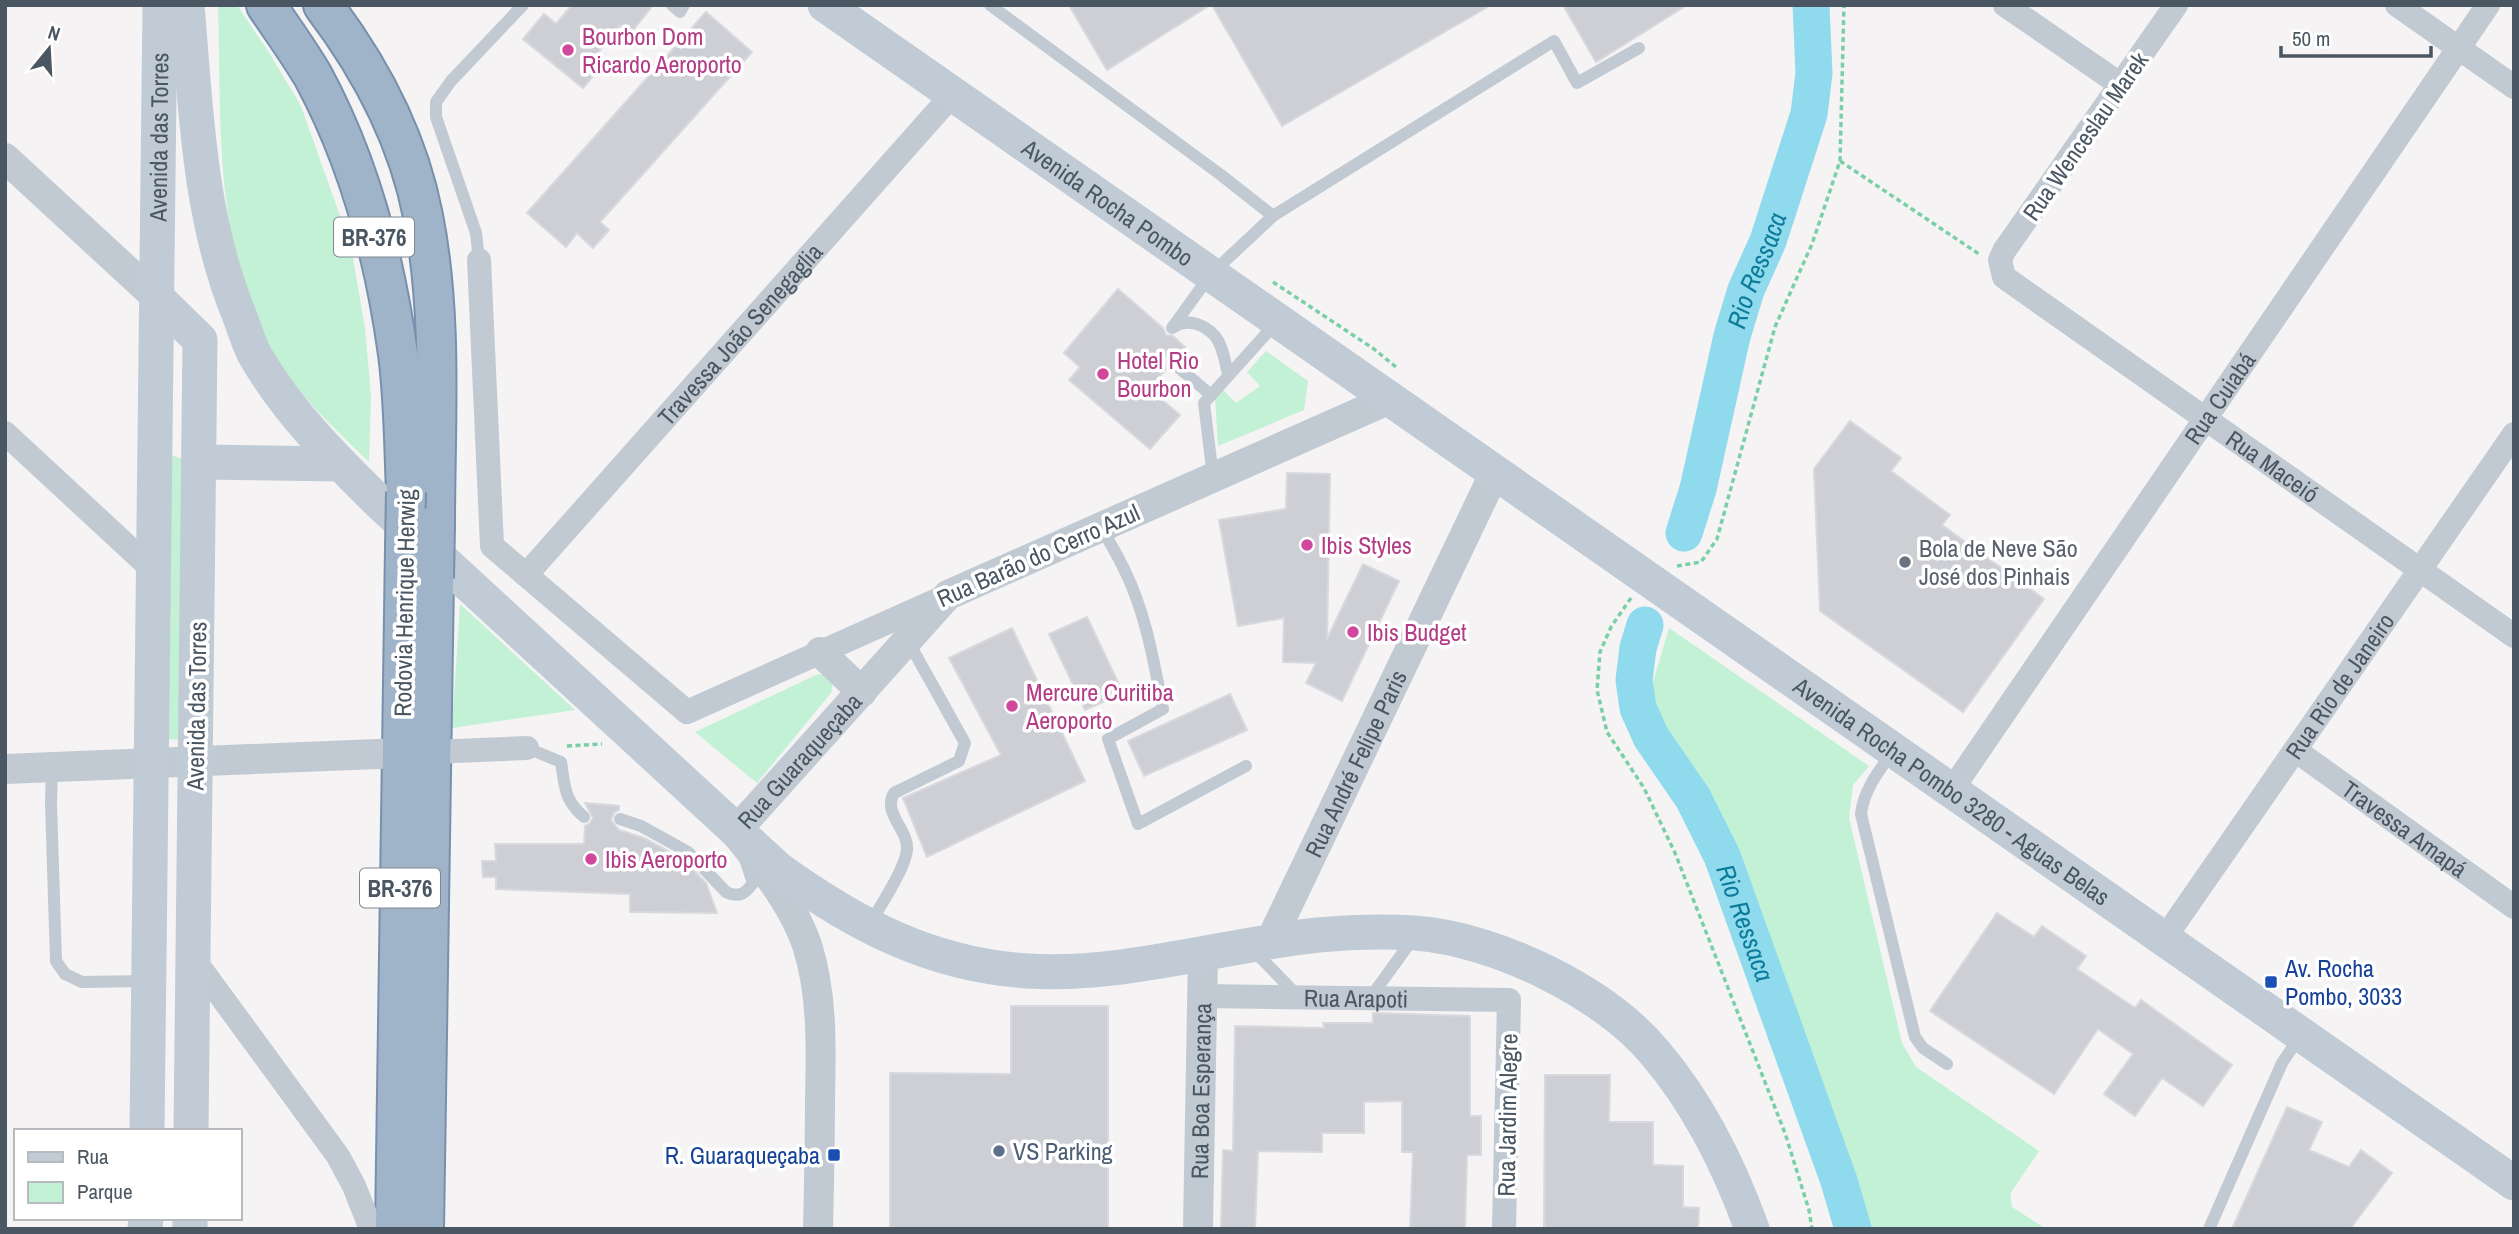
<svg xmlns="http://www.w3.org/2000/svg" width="2519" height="1234" viewBox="0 0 2519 1234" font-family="'Archivo Narrow',sans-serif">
	<rect width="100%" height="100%" fill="#f5f3f3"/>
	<g fill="#c3f1d5">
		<path d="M218,5h19l33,49 31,52 50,141 14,81 6,67 -2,67c-27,-26 -54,-51 -77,-81 -81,-112 -70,-245 -74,-376z"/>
		<polygon points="1266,351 1308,381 1304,410 1218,446 1215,398 1223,390 1236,403 1260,386 1247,372"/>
		<polygon points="174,456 183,459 187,739 159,740 162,457"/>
		<polygon points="460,604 575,710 452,728"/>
		<polygon points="1669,628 1869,766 1853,785 1849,818 1902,1043 1916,1067 2039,1151 2010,1194 2012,1207 2046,1229 1863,1229 1857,1197 1732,856 1709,808 1652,719 1651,689"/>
		<path d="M818,674c12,1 17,8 13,19l-74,90 -62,-51z"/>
	</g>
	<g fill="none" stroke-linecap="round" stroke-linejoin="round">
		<g stroke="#90daee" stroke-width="37">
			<path id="s1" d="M1684,533l14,-44 34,-153 14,-46 22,-49 41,-127 5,-41 -3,-68"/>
			<path id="s2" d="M1645,625l-7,23 -4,32 4,28 13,29 42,61 29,58 117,325 14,48"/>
		</g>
	</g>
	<g fill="#cdcfd5" stroke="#d7d9de" stroke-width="2">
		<polygon points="572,5 653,5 630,34 620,26 591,61 600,68 583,88 523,39 544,14 556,24"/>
		<polygon points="1069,5 1210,5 1107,70"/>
		<polygon points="1212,5 1491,5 1282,126"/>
		<polygon points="1563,5 1687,5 1596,62"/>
		<polygon points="706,12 752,52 600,222 609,230 593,248 577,233 566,247 527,213"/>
		<polygon points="1118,289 1163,328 1166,335 1173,336 1185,347 1178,355 1173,353 1166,356 1163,361 1166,369 1149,389 1180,415 1150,449 1069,380 1080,367 1064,353"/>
		<polygon points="1850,421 1901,458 1891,471 1950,515 1942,525 2044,599 1963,712 1820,611 1814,469"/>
		<polygon points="1287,473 1330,474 1327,639 1363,564 1399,581 1342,701 1306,683 1316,663 1283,662 1284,618 1238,626 1219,520 1286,509"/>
		<polygon points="1087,617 1123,693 1085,710 1049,634"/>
		<polygon points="1012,628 1085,781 927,857 903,798 1001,755 949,658"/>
		<polygon points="1230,694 1247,730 1144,776 1128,741"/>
		<polygon points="585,803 619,806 619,810 614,813 611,820 619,830 644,838 683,859 706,883 717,913 630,912 630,894 496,889 496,877 483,877 482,861 496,861 495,844 584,844 585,826 590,823 593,818"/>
		<polygon points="1997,913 2034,937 2042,926 2086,956 2077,969 2135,1008 2141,1000 2232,1065 2203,1106 2162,1078 2135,1116 2104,1094 2133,1054 2098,1029 2054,1094 1930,1011"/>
		<polygon points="1011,1006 1108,1006 1108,1229 890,1229 890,1073 1011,1074"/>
		<polygon points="1373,1013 1470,1016 1470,1116 1481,1116 1481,1155 1467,1155 1465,1229 1410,1229 1413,1152 1402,1152 1402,1101 1364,1102 1364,1133 1322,1133 1322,1152 1258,1151 1255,1229 1221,1229 1223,1150 1233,1151 1235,1026 1324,1028 1323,1023 1373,1023"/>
		<polygon points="1545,1075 1610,1075 1609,1122 1653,1122 1653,1165 1683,1166 1683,1207 1699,1208 1698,1229 1544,1229"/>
		<polygon points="2287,1107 2322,1122 2309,1150 2349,1167 2361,1150 2392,1173 2350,1229 2232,1229"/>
	</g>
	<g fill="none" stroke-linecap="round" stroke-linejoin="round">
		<g stroke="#7690ad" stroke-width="42">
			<g id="trunk">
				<path d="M266,5c16,24 33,47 47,71 46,85 72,183 85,278 6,45 6,92 8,138"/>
				<path d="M323,5c47,62 85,133 100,211 20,100 12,207 12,309"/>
				<polyline points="395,1229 405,547"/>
				<polyline points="424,1229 434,578"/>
			</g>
		</g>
		<g stroke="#7ad0a6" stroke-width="3.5" stroke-dasharray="5 3.5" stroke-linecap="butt">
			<polyline points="1840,161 1979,254"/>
			<polyline points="1273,282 1374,349 1396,367"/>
			<polyline points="1677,566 1701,562 1717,539 1775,327 1812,244 1840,161 1844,5"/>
			<polyline points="1631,598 1611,627 1600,652 1597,690 1607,732 1644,788 1675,853 1785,1133 1809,1210 1812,1229"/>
			<polyline points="567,746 602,744"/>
		</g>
		<g stroke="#c1cad2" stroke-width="12">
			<polyline points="672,5 680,12 684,5"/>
			<polyline points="990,5 1221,175 1273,216 1211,274 1172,328"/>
			<polyline points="1273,216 1554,41 1577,83 1639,48"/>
			<polyline points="479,260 476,233 436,117 436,102 451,81 523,5"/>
			<path d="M1174,327c13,-9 30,-3 41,9 8,10 10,26 13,38"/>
			<polyline points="1172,362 1211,395"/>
			<polyline points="1213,477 1204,403 1275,324"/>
			<path d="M1101,527c8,14 17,29 24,44 21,43 29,92 38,138l-55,30 30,85 108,-58"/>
			<path d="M527,748l34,14c4,25 3,38 23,55"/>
			<path d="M1893,751c-14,20 -29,38 -32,63l54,223 8,11 24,16"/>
			<polyline points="52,767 51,804 56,961 65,974 82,982 147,981"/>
			<path d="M620,819l21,7 47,26 38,40c13,6 19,2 27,-9l-7,-21"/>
			<path d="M870,924c10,-18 35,-55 37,-74 2,-20 -25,-37 -13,-57l65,-32 6,-18 -57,-102"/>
			<polyline points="1253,950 1299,997"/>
			<polyline points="1370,998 1415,936"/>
			<polyline points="2209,1229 2282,1063 2301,1035"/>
		</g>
		<g stroke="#c1cad2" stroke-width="24">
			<polyline points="2005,5 2121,85"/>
			<path id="s3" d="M2176,5l-172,246 -4,9 4,17 510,359"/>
			<polyline points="2397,5 2514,87"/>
			<polyline points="479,260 492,546 687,712 944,597"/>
			<polyline points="5,433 154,571"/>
			<path id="s4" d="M526,575l427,-481"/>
			<path id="s5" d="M2295,750l219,157"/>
			<polyline points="432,752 527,748"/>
			<path id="s6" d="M1951,791l537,-786"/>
			<path id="s7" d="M2164,939l350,-505"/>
			<polyline points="193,958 338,1156 354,1186 371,1229"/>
			<path id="s8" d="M1202,996l307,4 -5,229"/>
		</g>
		<g stroke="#c1cad2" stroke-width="30">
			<polyline points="5,158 158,299"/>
			<polyline points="820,652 862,692"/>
			<polyline points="5,769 402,753"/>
			<path id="s9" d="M1270,942l225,-470"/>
			<path id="s10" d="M818,1229c1,-43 2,-86 2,-129 1,-51 3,-105 -13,-155 -14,-42 -45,-78 -72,-113l213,-237 442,-196"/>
			<path id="s11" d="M1198,1229l5,-277"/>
		</g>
		<g stroke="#c1cbd6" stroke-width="35">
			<path d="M187,5c9,106 12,213 53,312 5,13 9,28 16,40 32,55 77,100 123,145l399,367c78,56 153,96 250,102 94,6 196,-26 290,-36 32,-3 66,-4 97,-2 81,6 190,59 241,121 44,52 73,111 96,175"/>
			<path id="s12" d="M825,5l1689,1178"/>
			<polyline points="158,299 200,340 191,1131"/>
			<polyline points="199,462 339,464"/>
			<path id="s13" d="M147,1131l13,-1126"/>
			<polyline points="145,1229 146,1218"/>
			<polyline points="190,1229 190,1218"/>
		</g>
		<use href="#trunk" stroke="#9fb4c9" stroke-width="38"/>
		<g stroke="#7690ad" stroke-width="42" stroke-linecap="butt">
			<g id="trunk-bridge">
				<polyline points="405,547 406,492"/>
				<polyline points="434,578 435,525"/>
			</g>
		</g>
		<use href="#trunk-bridge" stroke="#9fb4c9" stroke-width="38"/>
	</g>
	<g fill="#d1479c" stroke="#fff" stroke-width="2.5">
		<circle cx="568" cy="50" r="7"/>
		<circle cx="1103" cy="374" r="7"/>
		<circle cx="1307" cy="545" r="7"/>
		<circle cx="1353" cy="632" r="7"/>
		<circle cx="1012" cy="706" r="7"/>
		<circle cx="591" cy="859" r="7"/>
	</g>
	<circle fill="#6b7280" stroke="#fff" stroke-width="2.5" cx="1905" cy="562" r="7"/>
	<g fill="#1a4fb4" stroke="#fff" stroke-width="2.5">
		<rect x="2264" y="975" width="14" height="14" rx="3.5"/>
		<rect x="827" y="1148" width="14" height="14" rx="3.5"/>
	</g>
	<circle fill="#5c6f8a" stroke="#fff" stroke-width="2.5" cx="999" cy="1151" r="7"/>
	<g text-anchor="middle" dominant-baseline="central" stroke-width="7" stroke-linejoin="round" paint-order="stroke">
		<g fill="#fff" stroke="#808990" stroke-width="2">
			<rect x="334" y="217.5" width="80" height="39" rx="5"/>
			<rect x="360" y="868.5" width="80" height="39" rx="5"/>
		</g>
		<g font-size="23" font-weight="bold" fill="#4a5661">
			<text x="374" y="237">BR-376</text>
			<text x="400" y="888">BR-376</text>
		</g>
		<g font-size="24" fill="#b23c85" stroke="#fff" text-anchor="start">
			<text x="582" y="36">Bourbon Dom<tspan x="582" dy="28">Ricardo Aeroporto</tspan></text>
			<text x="1117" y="360">Hotel Rio<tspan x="1117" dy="28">Bourbon</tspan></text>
			<text x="1321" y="545">Ibis Styles</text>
			<text x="1367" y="632">Ibis Budget</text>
			<text x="1026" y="692">Mercure Curitiba<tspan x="1026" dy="28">Aeroporto</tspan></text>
			<text x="605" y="859">Ibis Aeroporto</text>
		</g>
		<g font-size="24" fill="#4a5661" stroke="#fff">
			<text transform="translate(2085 136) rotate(-55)">Rua Wenceslau Marek</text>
			<text stroke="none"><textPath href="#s13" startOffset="994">Avenida das Torres</textPath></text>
			<text stroke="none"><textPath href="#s12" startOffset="345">Avenida Rocha Pombo</textPath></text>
			<text stroke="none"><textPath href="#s4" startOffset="322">Travessa João Senegaglia</textPath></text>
			<text stroke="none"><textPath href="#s6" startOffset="476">Rua Cuiabá</textPath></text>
			<text stroke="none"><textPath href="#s3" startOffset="656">Rua Maceió</textPath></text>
			<text transform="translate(1038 555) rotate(-24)">Rua Barão do Cerro Azul</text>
			<text transform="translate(404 603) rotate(-89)">Rodovia Henrique Herwig</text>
			<text stroke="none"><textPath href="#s7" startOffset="308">Rua Rio de Janeiro</textPath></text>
			<text transform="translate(196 706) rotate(-89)">Avenida das Torres</text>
			<text stroke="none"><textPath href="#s10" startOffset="516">Rua Guaraqueçaba</textPath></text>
			<text stroke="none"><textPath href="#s9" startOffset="198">Rua André Felipe Paris</textPath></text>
			<text stroke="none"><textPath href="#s12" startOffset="1374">Avenida Rocha Pombo 3280 - Aguas Belas</textPath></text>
			<text stroke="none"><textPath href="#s5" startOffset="135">Travessa Amapá</textPath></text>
			<text stroke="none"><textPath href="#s8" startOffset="154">Rua Arapoti</textPath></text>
			<text stroke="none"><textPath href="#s11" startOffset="138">Rua Boa Esperança</textPath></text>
			<text transform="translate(1507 1115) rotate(-89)">Rua Jardim Alegre</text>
		</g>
		<g font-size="24" fill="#5b616d" stroke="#fff" text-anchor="start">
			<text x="1919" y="548">Bola de Neve São<tspan x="1919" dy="28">José dos Pinhais</tspan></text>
		</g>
		<g font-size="24" fill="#164399" stroke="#fff" text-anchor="start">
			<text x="2285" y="968">Av. Rocha<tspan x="2285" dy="28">Pombo, 3033</tspan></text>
			<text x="820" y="1155" text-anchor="end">R. Guaraqueçaba</text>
		</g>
		<g font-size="24" fill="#4e5e75" stroke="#fff" text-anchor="start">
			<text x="1013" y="1151">VS Parking</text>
		</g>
		<g font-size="26" font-style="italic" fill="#0c7c9b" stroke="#fff">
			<text stroke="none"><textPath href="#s1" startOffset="273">Rio Ressaca</textPath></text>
			<text stroke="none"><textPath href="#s2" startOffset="326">Rio Ressaca</textPath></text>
		</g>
	</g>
	<rect width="2519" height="1234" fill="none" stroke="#4a5661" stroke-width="14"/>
	<rect x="14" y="1129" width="228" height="91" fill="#ffffff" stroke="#b7bbc0" stroke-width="2"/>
	<rect x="28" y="1152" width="35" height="10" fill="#c1cbd6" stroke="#b7bbc0" stroke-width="2"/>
	<text x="77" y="1164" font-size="21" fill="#4a5661">Rua</text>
	<rect x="28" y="1182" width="35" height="21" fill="#c3f1d5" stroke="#b7bbc0" stroke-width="2"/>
	<text x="77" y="1199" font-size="21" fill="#4a5661">Parque</text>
	<g transform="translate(49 49) rotate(18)" stroke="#ffffff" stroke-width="5" paint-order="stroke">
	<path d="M0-5L12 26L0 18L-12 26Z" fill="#4a5661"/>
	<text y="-10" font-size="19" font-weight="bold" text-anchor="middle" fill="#4a5661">N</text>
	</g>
	<path d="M2281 46v10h150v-10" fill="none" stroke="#4a5661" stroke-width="3.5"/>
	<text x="2292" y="46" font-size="21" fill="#4a5661" stroke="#ffffff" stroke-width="5" paint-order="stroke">50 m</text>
</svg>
